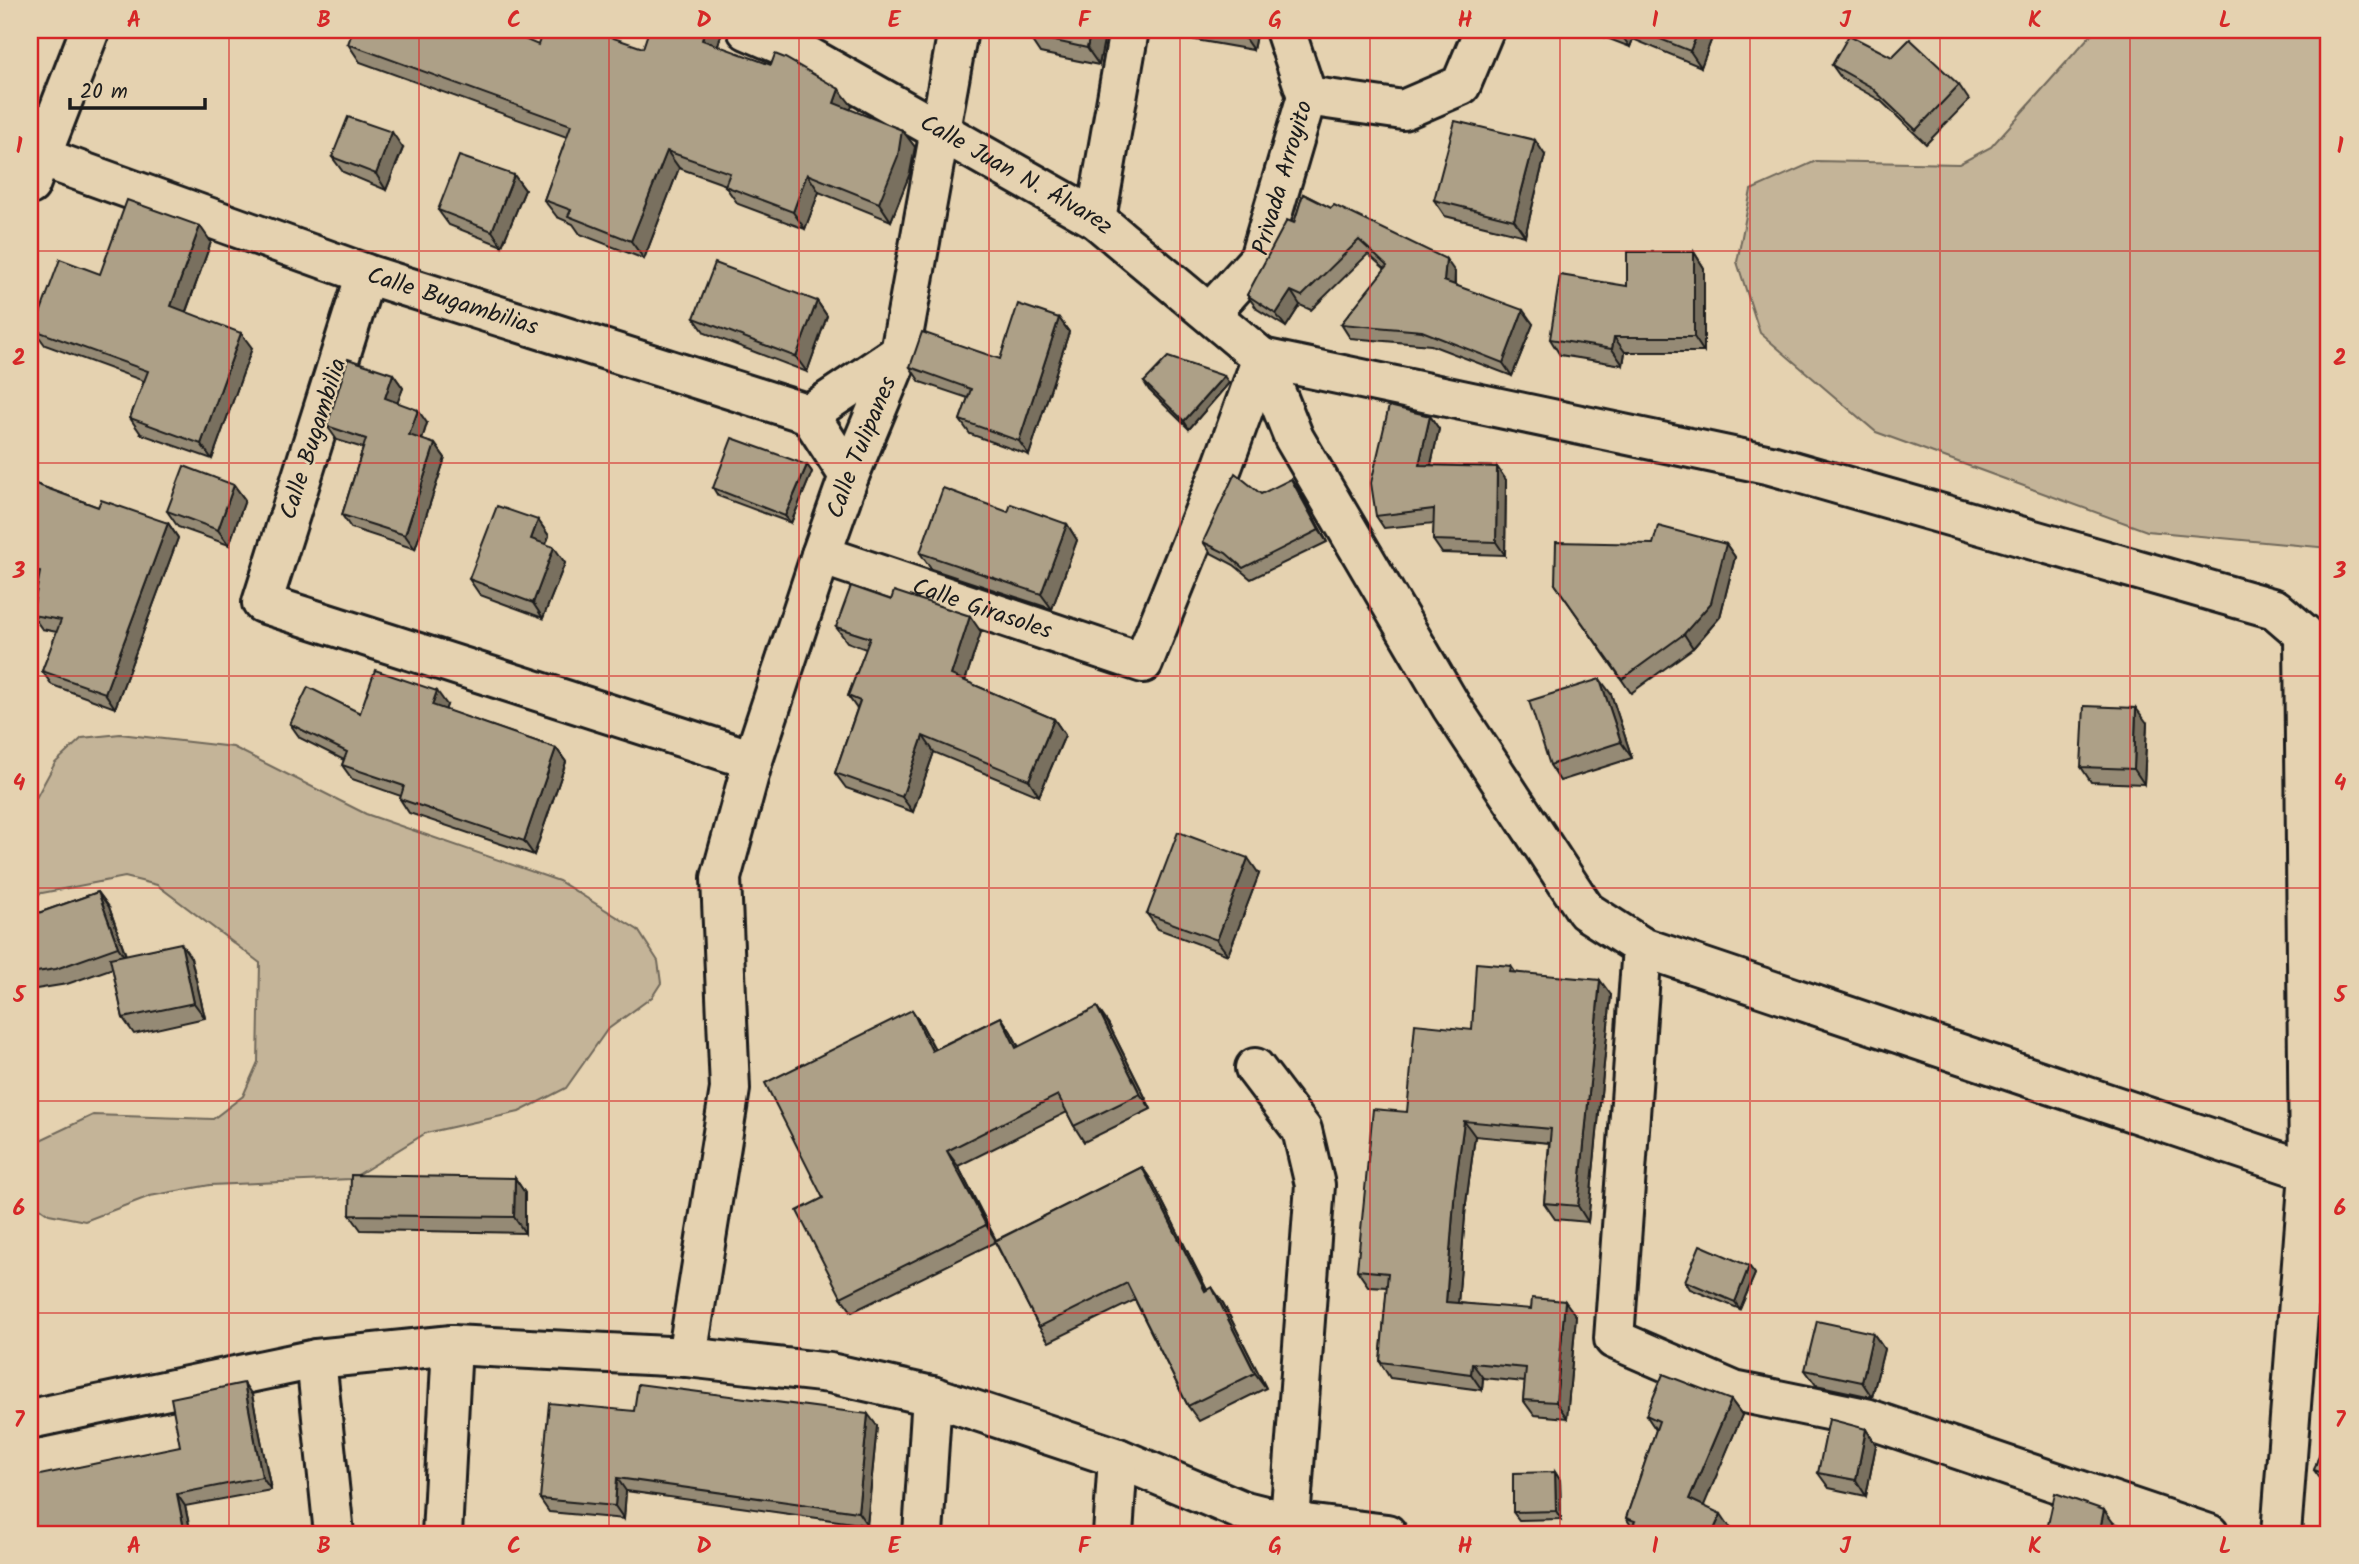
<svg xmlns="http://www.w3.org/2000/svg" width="2359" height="1564" viewBox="0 0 2359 1564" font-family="Kalam,sans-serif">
	<rect width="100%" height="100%" fill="#e5d2b0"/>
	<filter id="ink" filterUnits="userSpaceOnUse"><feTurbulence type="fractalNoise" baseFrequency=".0143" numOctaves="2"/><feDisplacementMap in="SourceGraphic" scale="14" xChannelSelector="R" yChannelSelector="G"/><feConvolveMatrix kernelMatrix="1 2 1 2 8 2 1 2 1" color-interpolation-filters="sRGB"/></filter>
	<g filter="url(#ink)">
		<g fill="#c4b498" stroke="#70685a" stroke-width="2">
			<polygon points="2095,30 2329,30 2329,548 2147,531 1876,432 1760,333 1737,262 1751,190 1816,161 1959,164 1991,147"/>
			<polygon points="120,734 233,747 366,814 559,881 638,930 658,961 661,983 652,997 607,1030 566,1088 519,1112 426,1133 351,1179 210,1185 150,1196 85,1221 49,1214 30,1201 30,1154 38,1141 93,1115 213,1119 243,1096 258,1062 260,963 157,885 125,877 37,894 30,892 30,809 55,763 82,738"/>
		</g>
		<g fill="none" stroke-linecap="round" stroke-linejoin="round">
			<g stroke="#1c1c1c" stroke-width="44">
				<g id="minor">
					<path id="s1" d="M747,30l60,26 289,163 166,139 32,80 157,268 135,205 56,36 687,231"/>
					<polyline points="1307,96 1403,110 1461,85 1484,30"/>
					<path id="s2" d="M30,153l336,121 443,140 40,62"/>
					<polyline points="30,185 90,30"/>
					<polyline points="1096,219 1129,30"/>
					<polyline points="366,274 262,603 753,760"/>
					<path id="s3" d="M1211,312l48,-53 48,-163 -22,-66"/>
					<polyline points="1262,358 1771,465 2275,609 2304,634 2309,1173 2281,1534"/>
					<polyline points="809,414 900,353"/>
					<path id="s4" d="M821,555l322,108 80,-198 39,-107"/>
					<polyline points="1642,947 1614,1339 1734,1391 1866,1418 2209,1534"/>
					<polyline points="1255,1068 1302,1130 1315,1185 1289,1534"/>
					<path id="s5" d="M687,1357l43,-268 -9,-211 32,-118 68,-205 28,-79 51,-123 58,-323"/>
					<polyline points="316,1359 334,1534"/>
					<polyline points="30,1419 316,1359 452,1345 687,1357 830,1373 932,1396 1118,1458 1241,1510 1289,1522 1387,1534"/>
					<polyline points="442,1534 452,1345"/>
					<polyline points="923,1534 932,1396"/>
					<polyline points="1113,1534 1118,1458"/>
				</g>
			</g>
			<use href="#minor" stroke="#e5d2b0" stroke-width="38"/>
		</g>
		<g fill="#958a74" stroke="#1c1c1c" stroke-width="2">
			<polygon points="1021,30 1106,30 1099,65 1040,53 1028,35 1029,32"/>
			<polygon points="1149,30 1257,30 1253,50 1151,32"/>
			<polygon points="1586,30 1715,30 1701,67 1633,39 1630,47"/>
			<polygon points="721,35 718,46 852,106 850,110 902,130 915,147 910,173 891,221 819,192 805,229 738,204 725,186 726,185 679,168 644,259 580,234 573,224 557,217 544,200 567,137 360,62 348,44 538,45 643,48"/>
			<polygon points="1892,57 1959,85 1969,100 1926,144 1881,101 1842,79 1832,65"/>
			<polygon points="403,148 386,190 343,172 332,157"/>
			<polygon points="1545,155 1525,236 1445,216 1434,200"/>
			<polygon points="514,175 525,190 502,246 449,225 438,210"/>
			<polygon points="1303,194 1455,272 1455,285 1533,324 1512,376 1431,345 1350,338 1341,324 1385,269 1368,254 1311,310 1300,305 1286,327 1257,309 1247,295 1294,223"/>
			<polygon points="211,242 186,312 252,348 212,459 141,434 130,418 144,381 45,345 34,330 100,274"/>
			<polygon points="1694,252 1704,268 1704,352 1625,352 1623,365 1560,355 1550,339 1627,286"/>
			<polygon points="817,301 827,316 807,372 705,333 694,318"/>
			<polygon points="1059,318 1069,332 1029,455 970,434 960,420 968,398 920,382 910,367 1000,359"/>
			<polygon points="393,374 403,388 397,402 427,423 422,440 435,444 445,458 415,549 351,528 342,515 363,448 337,440 327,426"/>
			<polygon points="1144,382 1229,383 1189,429 1149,390"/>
			<polygon points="1430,416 1439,429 1431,465 1497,467 1506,480 1505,555 1442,553 1433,540 1434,523 1384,528 1376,516"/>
			<polygon points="807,465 812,472 791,523 718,496 713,488"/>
			<polygon points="30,482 98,507 168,523 178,538 115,708 52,685 42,671 57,632 42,629 32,615 39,582 32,580 30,577 31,541 30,540"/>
			<polygon points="234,485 245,500 229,545 178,527 167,511"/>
			<polygon points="1299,490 1327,542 1251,579 1234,565 1211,553 1203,542 1261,494"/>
			<polygon points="1008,512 1067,524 1077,540 1052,609 931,569 920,553"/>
			<polygon points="538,520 549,536 546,544 565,563 543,618 480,595 469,579"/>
			<polygon points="1653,544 1726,544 1735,557 1720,617 1693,648 1631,693 1555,584"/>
			<polygon points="836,627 981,632 965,681 1054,719 1065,735 1039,796 934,752 913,812 846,788 835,773 857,709 848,696 866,649 847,642"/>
			<polygon points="1611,694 1632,758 1560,781 1550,765"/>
			<polygon points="447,705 445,710 556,748 566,762 534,855 409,813 400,799 401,796 352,779 342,765 344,760 300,738 290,724 360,713"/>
			<polygon points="2147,723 2144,784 2091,782 2081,767"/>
			<polygon points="1259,874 1228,955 1158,929 1147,914"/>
			<polygon points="98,892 109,907 126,955 191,958 205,1018 134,1034 123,1018 113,968 67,984 30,990 30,916"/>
			<polygon points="1511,966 1515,972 1611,995 1588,1222 1555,1219 1544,1203 1549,1143 1475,1136 1466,1203 1458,1303 1576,1316 1567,1418 1534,1415 1523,1400 1525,1382 1483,1378 1482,1390 1390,1378 1380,1362 1387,1287 1368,1286 1357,1270 1407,1112 1472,1030"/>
			<polygon points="912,1010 922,1025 935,1049 1001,1017 1011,1032 1019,1047 1108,1023 1151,1109 1084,1142 1074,1126 1067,1112 958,1166 996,1240 1142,1167 1153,1183 1207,1290 1223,1303 1266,1388 1199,1421 1188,1406 1135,1300 1049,1342 1039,1327 995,1242 852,1312 841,1297 823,1198"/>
			<polygon points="515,1178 525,1193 525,1233 361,1230 350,1215"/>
			<polygon points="1749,1266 1755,1274 1740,1309 1690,1289 1685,1281"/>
			<polygon points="1873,1333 1884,1349 1872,1397 1816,1385 1805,1370"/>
			<polygon points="252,1395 271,1490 185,1506 191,1534 30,1534 180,1446"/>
			<polygon points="1731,1400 1742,1415 1703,1506 1732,1530 1730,1534 1629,1534 1632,1527 1626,1518 1656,1430 1646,1415"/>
			<polygon points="634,1411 877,1426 867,1525 626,1491 624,1519 549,1512 540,1499"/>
			<polygon points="2329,1426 2329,1486 2325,1485 2314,1470"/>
			<polygon points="1876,1445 1866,1496 1829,1488 1818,1473"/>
			<polygon points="1555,1472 1560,1480 1561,1519 1519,1520 1513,1512"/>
		</g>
		<g fill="#79705e" stroke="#1c1c1c" stroke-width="2">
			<polygon points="705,30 717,30 721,35 714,58 702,40"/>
			<polygon points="1091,30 1106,30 1099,65 1087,48"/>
			<polygon points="1241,30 1257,30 1253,50 1241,33"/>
			<polygon points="1620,30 1627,30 1633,39 1630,47 1619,32"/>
			<polygon points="1699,30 1715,30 1701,67 1690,51"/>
			<polygon points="839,89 852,106 846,121 834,103"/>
			<polygon points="902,130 915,147 910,173 891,221 879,203"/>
			<polygon points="392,132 403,148 386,190 376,174"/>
			<polygon points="1535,140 1545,155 1525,236 1514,220"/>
			<polygon points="667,151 679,168 644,259 631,241"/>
			<polygon points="807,174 819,192 805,229 793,212"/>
			<polygon points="514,175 525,190 502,246 492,231"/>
			<polygon points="200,226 211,242 182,322 171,306"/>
			<polygon points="1694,252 1704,268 1704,352 1694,337"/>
			<polygon points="1446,259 1455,272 1454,295 1444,281"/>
			<polygon points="1291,291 1300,305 1286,327 1276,314"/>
			<polygon points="817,301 827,316 807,372 796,357"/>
			<polygon points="1523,310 1533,324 1512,376 1503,363"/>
			<polygon points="1059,318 1069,332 1029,455 1019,441"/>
			<polygon points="241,333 252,348 212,459 201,444"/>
			<polygon points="1614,337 1625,352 1623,365 1612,349"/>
			<polygon points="393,374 403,388 394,412 385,398"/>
			<polygon points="1224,376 1229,383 1189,429 1184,421"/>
			<polygon points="418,410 427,423 419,449 409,435"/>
			<polygon points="1430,416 1439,429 1428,477 1419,465"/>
			<polygon points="435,444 445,458 415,549 405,535"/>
			<polygon points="807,465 812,472 791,523 785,516"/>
			<polygon points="1497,467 1506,480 1505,555 1496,542"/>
			<polygon points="1291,479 1299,490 1327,542 1319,530"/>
			<polygon points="234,485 245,500 229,545 218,530"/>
			<polygon points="538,520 549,536 542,554 531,539"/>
			<polygon points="168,523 178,538 115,708 105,693"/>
			<polygon points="1067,524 1077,540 1052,609 1041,594"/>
			<polygon points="1726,544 1735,557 1720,617 1693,648 1684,634"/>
			<polygon points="554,547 565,563 543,618 533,603"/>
			<polygon points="970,616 981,632 962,690 951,675"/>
			<polygon points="1600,679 1611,694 1632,758 1621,742"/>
			<polygon points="437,691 447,705 442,719 432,705"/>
			<polygon points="30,701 38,712 30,741"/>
			<polygon points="2136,708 2147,723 2144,784 2134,769"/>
			<polygon points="1054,719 1065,735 1039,796 1029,780"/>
			<polygon points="923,736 934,752 913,812 902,797"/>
			<polygon points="556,748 566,762 534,855 524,841"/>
			<polygon points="1248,858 1259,874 1228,955 1217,940"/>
			<polygon points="98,892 109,907 128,962 118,947"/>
			<polygon points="181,943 191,958 205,1018 194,1003"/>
			<polygon points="1600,980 1611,995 1588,1222 1578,1206"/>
			<polygon points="1097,1007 1108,1023 1151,1109 1140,1094"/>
			<polygon points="912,1010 922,1025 943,1066 932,1051"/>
			<polygon points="1001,1017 1011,1032 1027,1064 1016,1048"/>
			<polygon points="1464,1121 1475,1136 1466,1203 1457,1317 1446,1302 1455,1188"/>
			<polygon points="947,1151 958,1166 996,1241 986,1225"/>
			<polygon points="1142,1167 1153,1183 1215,1306 1205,1291"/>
			<polygon points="515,1178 525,1193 525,1233 514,1217"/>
			<polygon points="1749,1266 1755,1274 1740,1309 1735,1302"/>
			<polygon points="1212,1287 1223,1303 1266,1388 1255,1373"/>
			<polygon points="1565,1301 1576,1316 1567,1418 1556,1402"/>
			<polygon points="1873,1333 1884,1349 1872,1397 1862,1382"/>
			<polygon points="1472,1363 1483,1378 1482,1390 1471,1374"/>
			<polygon points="244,1383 252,1395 271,1490 262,1477"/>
			<polygon points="1731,1400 1742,1415 1700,1515 1689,1499"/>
			<polygon points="868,1414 877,1426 867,1525 858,1512"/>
			<polygon points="1866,1429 1876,1445 1866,1496 1856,1480"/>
			<polygon points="1555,1472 1560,1480 1561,1519 1556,1511"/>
			<polygon points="617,1478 626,1491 624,1519 615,1506"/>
			<polygon points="177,1494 185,1506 191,1534 185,1534"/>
			<polygon points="2104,1510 2115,1525 2113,1534 2099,1534"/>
			<polygon points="1721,1514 1732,1530 1730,1534 1712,1534"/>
		</g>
		<g fill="#ada087" stroke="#1c1c1c" stroke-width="2">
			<polygon points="353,30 503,30 538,45 543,30 590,30 643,48 649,30 705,30 702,40 771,65 775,54 785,58 839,89 834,103 902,130 898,156 879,203 807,174 793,212 725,186 730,173 667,151 631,241 568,216 571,210 544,200 571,125 348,44"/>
			<polygon points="1029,30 1091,30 1087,48 1028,35"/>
			<polygon points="1222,30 1241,30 1241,33"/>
			<polygon points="1638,30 1699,30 1690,51"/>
			<polygon points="1849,35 1892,57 1910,39 1959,85 1916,130 1871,87 1832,65"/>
			<polygon points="348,117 392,132 376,174 332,157"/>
			<polygon points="1455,121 1535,140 1514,220 1434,200"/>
			<polygon points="459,156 514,175 492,231 438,210"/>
			<polygon points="1303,194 1331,208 1334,205 1446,259 1444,281 1523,310 1503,363 1422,331 1341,324 1387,266 1359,240 1302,296 1291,291 1276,314 1247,295 1287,220 1294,223"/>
			<polygon points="127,200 200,226 171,306 241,333 201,444 130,418 148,371 34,330 60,259 100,274"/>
			<polygon points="1627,252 1694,252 1694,337 1614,337 1612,349 1550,339 1560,275 1627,286"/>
			<polygon points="715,263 817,301 796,357 694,318"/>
			<polygon points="1018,304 1059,318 1019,441 960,420 971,389 910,367 922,332 1000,359"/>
			<polygon points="1168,357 1224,376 1184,421 1144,382"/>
			<polygon points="348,359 393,374 385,398 418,410 409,435 435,444 405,535 342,515 366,439 327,426"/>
			<polygon points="1389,406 1430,416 1419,465 1497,467 1496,542 1433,540 1434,509 1376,516 1371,483"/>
			<polygon points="732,438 807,465 785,516 713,488"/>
			<polygon points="184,466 234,485 218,530 167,511"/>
			<polygon points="1235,473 1261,494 1291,479 1319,530 1243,568 1226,553 1203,542"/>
			<polygon points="30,482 98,507 101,500 168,523 105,693 42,671 61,620 32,615 40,572 30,568 30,543 34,531 30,530"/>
			<polygon points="943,488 1008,512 1011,504 1067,524 1041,594 920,553"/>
			<polygon points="497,506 538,520 531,539 554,547 533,603 469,579"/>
			<polygon points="1658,526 1726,544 1711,603 1684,634 1622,679 1555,584 1556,542 1653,544"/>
			<polygon points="851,586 891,600 894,591 970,616 951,675 1054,719 1029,780 923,736 902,797 835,773 860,701 848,696 870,638 836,627"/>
			<polygon points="375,670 437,691 432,705 556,748 524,841 400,799 404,786 342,765 347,752 290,724 308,687 360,713"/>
			<polygon points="1600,679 1621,742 1550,765 1529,701"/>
			<polygon points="2084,706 2136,708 2134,769 2081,767"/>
			<polygon points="1178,832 1248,858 1217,940 1147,914"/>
			<polygon points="98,892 118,947 56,969 30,973 30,916"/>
			<polygon points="181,943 194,1003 123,1018 110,958"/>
			<polygon points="1476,963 1511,966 1510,972 1600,980 1578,1206 1544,1203 1551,1129 1464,1121 1455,1188 1446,1302 1531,1309 1532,1298 1565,1301 1556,1402 1523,1400 1526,1368 1472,1363 1471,1374 1380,1362 1388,1273 1357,1270 1373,1109 1407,1112 1415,1024 1472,1030"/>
			<polygon points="1097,1007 1140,1094 1074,1126 1058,1095 947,1151 986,1225 841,1297 797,1211 823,1198 765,1083 912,1010 932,1051 1001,1017 1016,1048"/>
			<polygon points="1142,1167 1205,1291 1212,1287 1255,1373 1188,1406 1127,1283 1039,1327 995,1241"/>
			<polygon points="351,1175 515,1178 514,1217 350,1215"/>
			<polygon points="1700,1245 1749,1266 1735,1302 1685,1281"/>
			<polygon points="1817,1321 1873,1333 1862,1382 1805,1370"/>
			<polygon points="1663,1374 1731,1400 1689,1499 1721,1514 1712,1534 1629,1534 1635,1521 1626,1518 1659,1421 1646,1415"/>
			<polygon points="244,1383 262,1477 177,1494 185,1534 30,1534 30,1477 180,1446 171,1398"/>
			<polygon points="638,1384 868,1414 858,1512 617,1478 615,1506 540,1499 549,1403 634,1411"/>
			<polygon points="1829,1419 1866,1429 1856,1480 1818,1473"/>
			<polygon points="2329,1426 2329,1475 2314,1470"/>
			<polygon points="1555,1472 1556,1511 1513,1512 1513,1473"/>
			<polygon points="2055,1493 2104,1510 2099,1534 2046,1534"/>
		</g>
	</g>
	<path fill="none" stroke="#d62828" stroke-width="2" stroke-opacity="0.55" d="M229,30v1504M419,30v1504M609,30v1504M799,30v1504M989,30v1504M1180,30v1504M1370,30v1504M1560,30v1504M1750,30v1504M1940,30v1504M2130,30v1504M30,251h2299M30,463h2299M30,676h2299M30,888h2299M30,1101h2299M30,1313h2299"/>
	<g text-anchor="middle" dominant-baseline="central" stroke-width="5" stroke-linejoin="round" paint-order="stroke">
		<g font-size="24" fill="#1c1c1c" stroke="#e5d2b0">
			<text stroke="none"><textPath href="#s1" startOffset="306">Calle Juan N. Álvarez</textPath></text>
			<text stroke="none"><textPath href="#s3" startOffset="156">Privada Arroyito</textPath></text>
			<text stroke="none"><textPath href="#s2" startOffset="448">Calle Bugambilias</textPath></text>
			<text transform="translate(314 439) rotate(-72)">Calle Bugambilia</text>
			<text stroke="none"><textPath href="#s5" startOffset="936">Calle Tulipanes</textPath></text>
			<text stroke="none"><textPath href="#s4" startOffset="170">Calle Girasoles</textPath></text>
		</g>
	</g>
	<rect width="2359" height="1564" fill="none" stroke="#e5d2b0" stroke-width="77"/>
	<path d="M70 98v10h135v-10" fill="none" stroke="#1c1c1c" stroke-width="3.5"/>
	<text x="80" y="98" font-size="21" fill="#1c1c1c" stroke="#e5d2b0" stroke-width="5" paint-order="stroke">20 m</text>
	<rect x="38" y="38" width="2282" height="1488" fill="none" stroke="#d62828" stroke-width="2.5"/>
	<g font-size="23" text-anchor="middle" font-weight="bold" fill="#d62828">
		<text x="134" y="27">A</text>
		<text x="324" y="27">B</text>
		<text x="514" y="27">C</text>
		<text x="704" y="27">D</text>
		<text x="894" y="27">E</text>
		<text x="1084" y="27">F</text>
		<text x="1275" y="27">G</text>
		<text x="1465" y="27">H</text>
		<text x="1655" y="27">I</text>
		<text x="1845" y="27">J</text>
		<text x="2035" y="27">K</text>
		<text x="2225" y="27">L</text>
		<text x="19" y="153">1</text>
		<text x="2340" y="153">1</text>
		<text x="19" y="365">2</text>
		<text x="2340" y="365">2</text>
		<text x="19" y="578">3</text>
		<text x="2340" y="578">3</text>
		<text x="19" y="790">4</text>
		<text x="2340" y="790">4</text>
		<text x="19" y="1002">5</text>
		<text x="2340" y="1002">5</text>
		<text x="19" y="1215">6</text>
		<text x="2340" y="1215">6</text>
		<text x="19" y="1427">7</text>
		<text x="2340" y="1427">7</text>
		<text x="134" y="1553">A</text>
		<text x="324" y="1553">B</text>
		<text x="514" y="1553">C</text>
		<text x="704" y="1553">D</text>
		<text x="894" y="1553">E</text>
		<text x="1084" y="1553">F</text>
		<text x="1275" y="1553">G</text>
		<text x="1465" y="1553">H</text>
		<text x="1655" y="1553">I</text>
		<text x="1845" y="1553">J</text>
		<text x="2035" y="1553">K</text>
		<text x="2225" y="1553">L</text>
	</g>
</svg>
